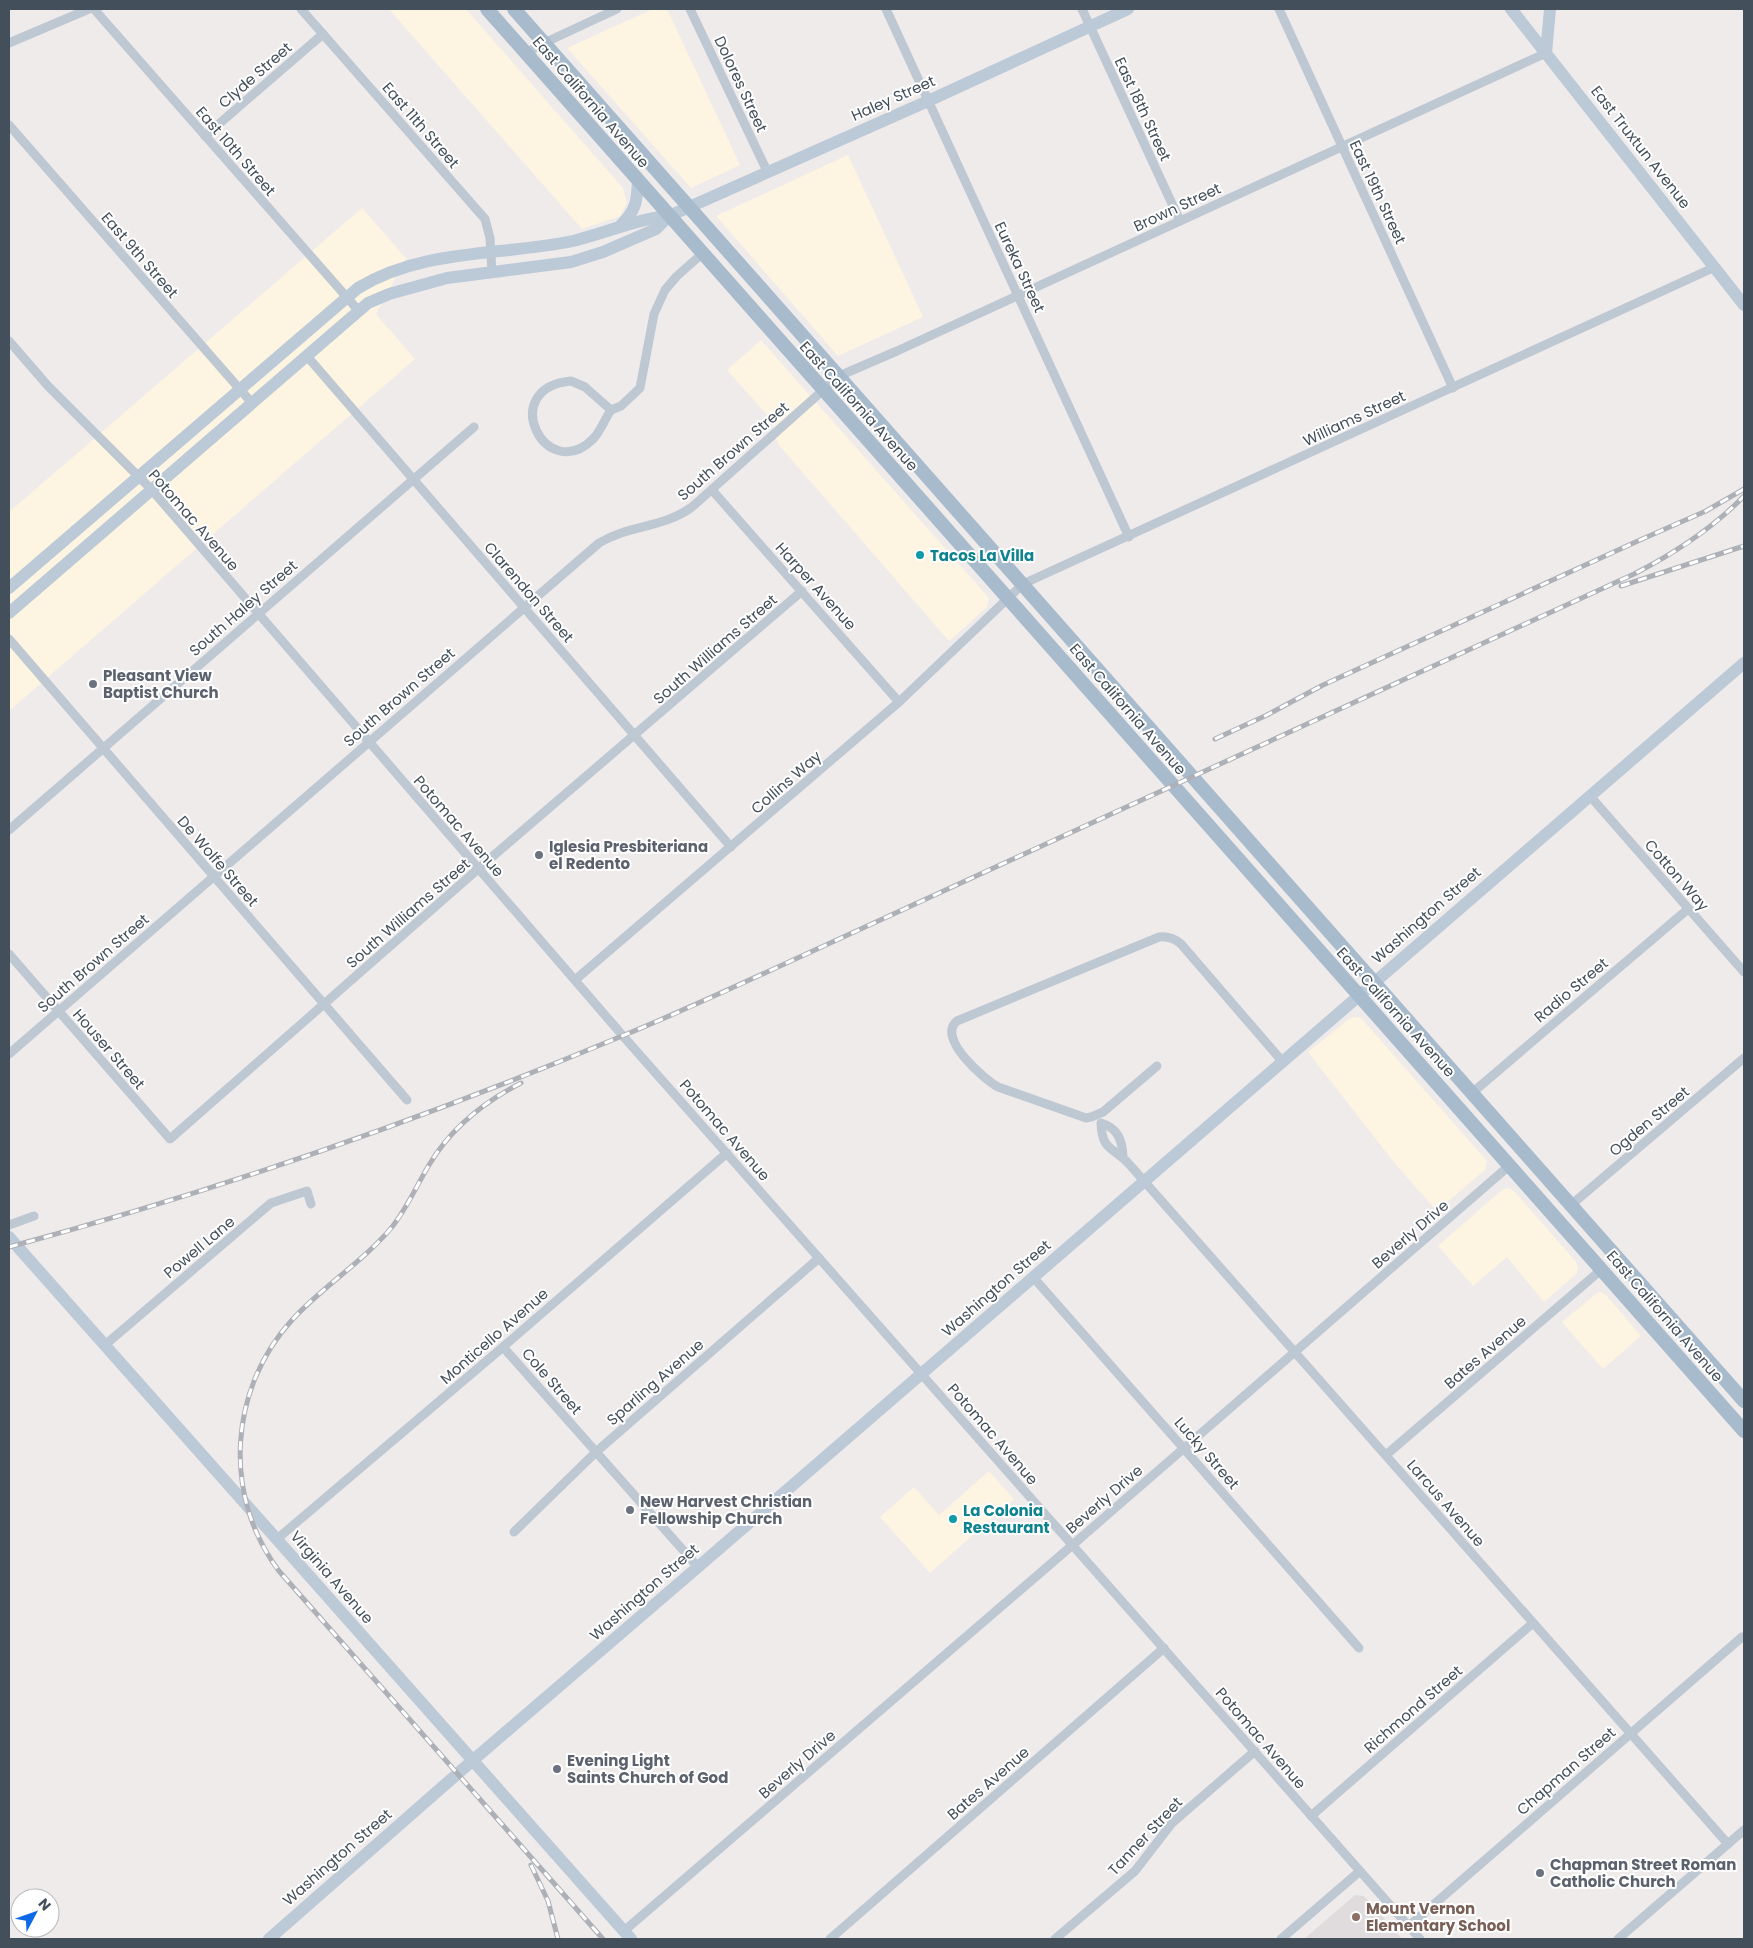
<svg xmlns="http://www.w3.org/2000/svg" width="1753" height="1948" viewBox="0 0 1753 1948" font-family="Poppins,sans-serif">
	<rect width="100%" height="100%" fill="#efebeb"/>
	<g fill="#fdf5e1">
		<polygon points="389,9 466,9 623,188 627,203 620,216 582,229"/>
		<polygon points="653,9 667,9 740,165 691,188 567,48"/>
		<polygon points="848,155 923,317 838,356 716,216"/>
		<polygon points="362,208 406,258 376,314 415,359 9,711 9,512"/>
		<polygon points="761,340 989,598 987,607 949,641 778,444 770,418 727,370"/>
		<polygon points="1354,1017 1361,1018 1487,1161 1485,1170 1437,1211 1396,1165 1308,1052 1349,1019"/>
		<polygon points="1508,1188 1514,1191 1576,1262 1578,1268 1576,1274 1544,1302 1507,1257 1473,1286 1438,1246 1502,1190"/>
		<polygon points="1600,1292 1606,1295 1641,1336 1603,1369 1562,1322 1597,1293"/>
		<polygon points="989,1471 1014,1499 930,1573 880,1517 914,1487 939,1515"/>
	</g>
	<polygon fill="#e0dcdd" points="1355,1895 1364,1896 1402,1939 1304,1939"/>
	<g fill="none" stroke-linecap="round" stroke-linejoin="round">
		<g stroke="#bdc8d3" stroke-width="9">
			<polyline points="94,9 358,310"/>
			<polyline points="301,9 485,219 490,238 492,272"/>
			<polyline points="690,9 767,171"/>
			<polyline points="886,9 1129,537"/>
			<polyline points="1082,9 1180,221"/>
			<polyline points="1279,9 1453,388"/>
			<polyline points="9,43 89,9"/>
			<polyline points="526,53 544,43 617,9"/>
			<polyline points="9,125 251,402"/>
			<polyline points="205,136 323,34"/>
			<polyline points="9,341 48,386 151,489 623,1036 1420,1939"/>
			<polyline points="306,355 731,847"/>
			<path d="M571,381l14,6 26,23c-7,10 -10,21 -18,29 -47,47 -97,-51 -22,-58z"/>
			<polyline points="611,410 621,406 640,388 654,314 665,290 677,276 703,253"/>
			<polyline points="712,490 899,702"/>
			<polyline points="9,639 407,1100"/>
			<polyline points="1590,796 1744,972"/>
			<polyline points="9,830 474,427"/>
			<polyline points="9,954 170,1139 478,869 802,591"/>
			<polyline points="575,980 899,702 1023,584 1715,267"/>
			<path d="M9,1054l590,-511c32,-19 62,-14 93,-36l147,-131 58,-25 649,-298"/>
			<path d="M1157,1066l-54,46 -12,5 -5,1 -88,-31c-14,-8 -62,-49 -41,-66l202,-84c9,-1 15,1 22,7l101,117"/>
			<polyline points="1472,1093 1688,909"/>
			<path d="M1123,1156c-1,-16 -5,-28 -22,-33 1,29 13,24 28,41l599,680"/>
			<polyline points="1571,1205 1744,1058"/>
			<polyline points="9,1225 34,1216"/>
			<polyline points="1033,1277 1359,1648"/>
			<polyline points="105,1345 271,1203 307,1191 311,1204"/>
			<polyline points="503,1347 698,1567"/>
			<polyline points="1386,1455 1602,1269"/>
			<polyline points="514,1532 596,1452 819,1258"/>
			<polyline points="277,1539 503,1347 727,1153"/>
			<polyline points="1311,1816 1533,1623"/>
			<polyline points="1409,1926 1742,1637"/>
			<polyline points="624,1931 1061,1555 1510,1165"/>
			<polyline points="830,1939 1164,1648"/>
			<polyline points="1055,1939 1135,1871 1172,1823 1255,1751"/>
			<polyline points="1281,1939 1360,1871"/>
			<polyline points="1618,1939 1744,1830"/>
		</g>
		<g stroke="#bcc9d7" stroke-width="12">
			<polyline points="1511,9 1744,305"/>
			<polyline points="1546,53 1550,9"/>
			<path d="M621,225c15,-15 16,-23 17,-44"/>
			<path d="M9,588l349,-300c66,-40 143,-32 215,-47 33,-8 63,-22 96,-25l259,-115 200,-92"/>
			<polyline points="9,613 368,303 389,294 447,278 571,262 603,252 656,229 669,216"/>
			<polyline points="9,1237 631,1939"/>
			<polyline points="269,1939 472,1761 698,1567 1744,663"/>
		</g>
		<g stroke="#a8bbcd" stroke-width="14">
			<polyline points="487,9 1744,1431"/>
			<polyline points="514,9 1744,1401"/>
		</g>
		<g stroke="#adb1b7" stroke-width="5">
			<g id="rail">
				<polyline points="1621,586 1744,546"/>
				<polyline points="1215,739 1267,715 1323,685 1640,540 1706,511 1744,489"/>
				<path d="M521,1083c-37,19 -70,45 -92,82 -12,20 -22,43 -37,62 -29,35 -69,59 -100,93 -63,69 -70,175 -13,251l324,368"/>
				<path d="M9,1247c208,-56 414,-128 613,-211 49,-20 97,-42 145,-64l867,-398c41,-21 78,-45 110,-78"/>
				<polyline points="531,1865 548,1901 558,1939"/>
			</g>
		</g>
		<use href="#rail" stroke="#fff" stroke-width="3" stroke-dasharray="9" stroke-linecap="butt"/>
	</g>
	<g fill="#0f9aa8" stroke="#fff" stroke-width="2">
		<circle cx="920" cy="555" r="5"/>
		<circle cx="953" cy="1519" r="5"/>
	</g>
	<g fill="#6b7280" stroke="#fff" stroke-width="2">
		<circle cx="93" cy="684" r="5"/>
		<circle cx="539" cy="855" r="5"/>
		<circle cx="630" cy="1510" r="5"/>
		<circle cx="557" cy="1769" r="5"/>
		<circle cx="1540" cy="1873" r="5"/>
	</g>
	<circle fill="#8d6e63" stroke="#fff" stroke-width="2" cx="1356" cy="1917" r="5"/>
	<g text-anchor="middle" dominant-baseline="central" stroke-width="4" stroke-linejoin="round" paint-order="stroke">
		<g font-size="15" fill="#434f5a" stroke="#fff">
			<text transform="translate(255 75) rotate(-41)">Clyde Street</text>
			<text transform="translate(741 84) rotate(65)">Dolores Street</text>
			<text transform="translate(893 98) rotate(-24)">Haley Street</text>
			<text transform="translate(591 102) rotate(49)">East California Avenue</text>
			<text transform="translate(1143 109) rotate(65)">East 18th Street</text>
			<text transform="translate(421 125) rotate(49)">East 11th Street</text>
			<text transform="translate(1641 147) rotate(52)">East Truxtun Avenue</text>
			<text transform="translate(236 151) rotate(49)">East 10th Street</text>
			<text transform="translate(1378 192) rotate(65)">East 19th Street</text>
			<text transform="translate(1177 207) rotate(-25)">Brown Street</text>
			<text transform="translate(140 255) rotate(49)">East 9th Street</text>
			<text transform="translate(1020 267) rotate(65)">Eureka Street</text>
			<text transform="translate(859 406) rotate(48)">East California Avenue</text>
			<text transform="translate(1354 418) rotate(-25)">Williams Street</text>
			<text transform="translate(733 451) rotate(-41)">South Brown Street</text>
			<text transform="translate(194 520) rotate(49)">Potomac Avenue</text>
			<text transform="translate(816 586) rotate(48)">Harper Avenue</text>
			<text transform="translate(529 592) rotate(49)">Clarendon Street</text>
			<text transform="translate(243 608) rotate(-41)">South Haley Street</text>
			<text transform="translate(715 649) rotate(-41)">South Williams Street</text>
			<text transform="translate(399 697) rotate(-41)">South Brown Street</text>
			<text transform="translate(1128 709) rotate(49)">East California Avenue</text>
			<text transform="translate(786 782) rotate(-41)">Collins Way</text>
			<text transform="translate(459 826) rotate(49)">Potomac Avenue</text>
			<text transform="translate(218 861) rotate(49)">De Wolfe Street</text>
			<text transform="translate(1677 875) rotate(49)">Cotton Way</text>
			<text transform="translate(408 913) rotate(-41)">South Williams Street</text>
			<text transform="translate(1426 915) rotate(-41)">Washington Street</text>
			<text transform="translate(93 963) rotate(-41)">South Brown Street</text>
			<text transform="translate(1571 990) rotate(-40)">Radio Street</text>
			<text transform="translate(1396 1012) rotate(48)">East California Avenue</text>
			<text transform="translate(109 1049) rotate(49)">Houser Street</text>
			<text transform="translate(1649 1121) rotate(-40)">Ogden Street</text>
			<text transform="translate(725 1130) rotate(49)">Potomac Avenue</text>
			<text transform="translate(1410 1234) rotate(-41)">Beverly Drive</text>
			<text transform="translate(199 1247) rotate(-40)">Powell Lane</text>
			<text transform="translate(996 1288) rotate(-41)">Washington Street</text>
			<text transform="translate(1665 1316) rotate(49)">East California Avenue</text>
			<text transform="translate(494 1336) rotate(-41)">Monticello Avenue</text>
			<text transform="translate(1485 1352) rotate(-41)">Bates Avenue</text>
			<text transform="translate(552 1381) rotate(49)">Cole Street</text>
			<text transform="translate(655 1382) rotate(-41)">Sparling Avenue</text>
			<text transform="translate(993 1434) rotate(49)">Potomac Avenue</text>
			<text transform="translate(1207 1453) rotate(49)">Lucky Street</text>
			<text transform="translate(1104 1499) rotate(-41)">Beverly Drive</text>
			<text transform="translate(1446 1503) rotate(49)">Larcus Avenue</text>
			<text transform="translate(332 1577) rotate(49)">Virginia Avenue</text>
			<text transform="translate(644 1592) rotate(-41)">Washington Street</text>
			<text transform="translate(1413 1709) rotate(-41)">Richmond Street</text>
			<text transform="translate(1261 1738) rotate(49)">Potomac Avenue</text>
			<text transform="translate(797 1764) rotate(-41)">Beverly Drive</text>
			<text transform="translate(1566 1771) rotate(-41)">Chapman Street</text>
			<text transform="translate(988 1783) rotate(-41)">Bates Avenue</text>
			<text transform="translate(1145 1836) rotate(-47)">Tanner Street</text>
			<text transform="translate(337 1857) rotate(-41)">Washington Street</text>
		</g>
		<g font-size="15" font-weight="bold" fill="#0d838f" stroke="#fff" text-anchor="start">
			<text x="930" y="555">Tacos La Villa</text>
			<text x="963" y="1510">La Colonia<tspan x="963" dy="17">Restaurant</tspan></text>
		</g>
		<g font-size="15" font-weight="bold" fill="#5b616d" stroke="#fff" text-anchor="start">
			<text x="103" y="675">Pleasant View<tspan x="103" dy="17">Baptist Church</tspan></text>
			<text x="549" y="846">Iglesia Presbiteriana<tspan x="549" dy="17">el Redento</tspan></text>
			<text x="640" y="1501">New Harvest Christian<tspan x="640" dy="17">Fellowship Church</tspan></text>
			<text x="567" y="1760">Evening Light<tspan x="567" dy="17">Saints Church of God</tspan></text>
			<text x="1550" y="1864">Chapman Street Roman<tspan x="1550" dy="17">Catholic Church</tspan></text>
		</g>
		<g font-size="15" font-weight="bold" fill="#785e54" stroke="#fff" text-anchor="start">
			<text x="1366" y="1908">Mount Vernon<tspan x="1366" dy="17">Elementary School</tspan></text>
		</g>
	</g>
	<rect width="1753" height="1948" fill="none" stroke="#434f5a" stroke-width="20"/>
	<g transform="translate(35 1913) rotate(49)"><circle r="24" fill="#ffffff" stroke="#b4b9bd"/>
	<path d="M0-4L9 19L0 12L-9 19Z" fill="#0b69e8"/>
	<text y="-8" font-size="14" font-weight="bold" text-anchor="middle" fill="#434f5a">N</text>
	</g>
</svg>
